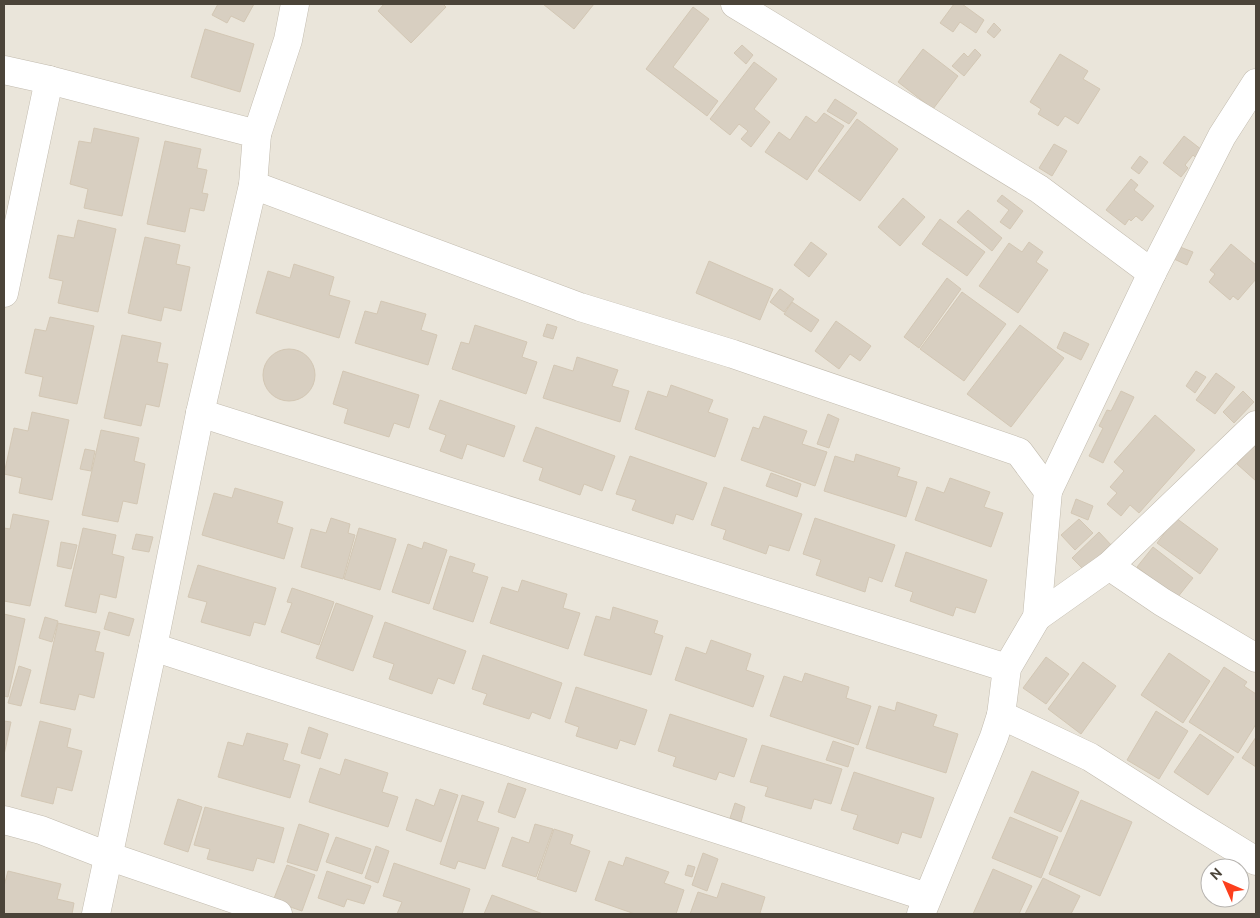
<svg xmlns="http://www.w3.org/2000/svg" width="1260" height="918" viewBox="0 0 1260 918" font-family="Ubuntu,sans-serif">
	<rect width="100%" height="100%" fill="#f6f3ec"/>
	<path fill="#eae5da" fill-rule="evenodd" d="M4,4h1252v910h-1252zM1210,868h30v30h-30z"/>
	<g fill="#d8cfc1" stroke="#d3c7b4">
		<polygon points="218,4 254,4 244,22 231,16 227,23 212,15"/>
		<polygon points="384,4 443,4 446,7 411,43 378,11"/>
		<polygon points="543,4 594,4 574,29"/>
		<polygon points="954,4 962,4 984,20 976,33 960,22 953,32 940,23"/>
		<polygon points="693,7 709,19 673,67 718,101 707,116 646,69"/>
		<polygon points="994,23 1001,30 994,38 987,32"/>
		<polygon points="205,29 254,44 240,92 191,77"/>
		<polygon points="742,45 753,55 746,64 734,53"/>
		<polygon points="923,49 958,76 933,109 898,82"/>
		<polygon points="975,49 981,55 964,76 952,66 964,53 968,57"/>
		<polygon points="1060,54 1088,71 1083,79 1100,89 1078,124 1065,116 1058,126 1038,114 1041,109 1030,102"/>
		<polygon points="754,62 777,79 754,109 770,122 751,147 741,139 748,131 739,124 730,135 710,119"/>
		<polygon points="835,99 857,113 849,124 827,111"/>
		<polygon points="824,113 844,126 807,180 765,152 779,132 790,140 806,116 816,123"/>
		<polygon points="857,119 898,149 860,201 818,171"/>
		<polygon points="94,128 139,138 122,216 84,208 88,189 70,184 79,141 91,143"/>
		<polygon points="1184,136 1202,150 1196,158 1193,155 1185,165 1188,168 1181,177 1163,163"/>
		<polygon points="165,141 201,149 197,168 207,170 202,193 208,194 204,211 190,208 185,232 147,224"/>
		<polygon points="1054,144 1067,151 1052,176 1039,168"/>
		<polygon points="1140,156 1148,162 1139,174 1131,168"/>
		<polygon points="1131,179 1138,185 1134,190 1154,206 1142,221 1136,216 1131,221 1129,219 1125,225 1106,210"/>
		<polygon points="1002,195 1023,211 1010,229 1000,222 1009,210 997,201"/>
		<polygon points="903,198 925,217 900,246 878,227"/>
		<polygon points="968,210 1002,238 992,251 957,222"/>
		<polygon points="940,219 985,252 967,276 922,244"/>
		<polygon points="78,220 116,229 98,312 58,303 63,281 49,278 58,235 74,238"/>
		<polygon points="145,237 180,245 176,264 190,267 181,311 164,307 161,321 128,313"/>
		<polygon points="811,242 827,254 809,277 794,265"/>
		<polygon points="1029,242 1043,252 1036,262 1048,270 1018,313 979,286 1009,243 1022,252"/>
		<polygon points="1231,244 1256,265 1256,279 1238,300 1233,296 1230,300 1209,282 1215,274 1210,270"/>
		<polygon points="1180,247 1193,252 1187,265 1174,259"/>
		<polygon points="709,261 773,289 760,320 696,293"/>
		<polygon points="294,264 334,277 329,295 350,301 339,338 256,313 268,271 290,278"/>
		<polygon points="947,278 961,289 919,348 904,337"/>
		<polygon points="780,289 794,299 784,312 770,302"/>
		<polygon points="962,292 1006,324 964,381 920,349"/>
		<polygon points="381,301 426,314 421,330 437,335 428,365 355,343 365,311 377,314"/>
		<polygon points="792,302 819,320 811,332 784,314"/>
		<polygon points="50,317 94,326 77,404 39,396 43,377 25,373 35,329 46,331"/>
		<polygon points="836,321 871,346 860,361 850,354 839,369 815,351"/>
		<polygon points="547,324 557,327 553,339 543,336"/>
		<polygon points="475,325 527,342 522,357 537,362 526,394 452,369 461,342 469,344"/>
		<polygon points="1020,325 1064,358 1011,427 967,394"/>
		<polygon points="1064,332 1089,344 1081,360 1057,348"/>
		<polygon points="122,335 161,343 157,362 168,364 159,407 146,404 141,426 104,418"/>
		<circle cx="289" cy="375" r="26"/>
		<polygon points="577,357 618,370 612,386 629,391 620,422 543,398 554,365 573,371"/>
		<polygon points="343,371 419,395 409,428 394,423 389,437 344,423 348,409 333,404"/>
		<polygon points="1196,371 1206,377 1195,393 1186,386"/>
		<polygon points="1216,373 1235,387 1215,414 1196,400"/>
		<polygon points="671,385 713,400 708,412 728,419 715,457 635,429 648,391 667,397"/>
		<polygon points="1121,391 1134,397 1103,463 1089,456 1103,428 1099,426 1107,410 1111,411"/>
		<polygon points="1243,391 1254,402 1234,423 1223,412"/>
		<polygon points="440,400 515,426 504,457 467,444 462,459 440,451 446,435 429,429"/>
		<polygon points="32,412 69,420 52,500 19,493 22,478 4,474 14,428 28,431"/>
		<polygon points="828,414 839,419 829,448 817,444"/>
		<polygon points="1155,415 1195,450 1139,513 1130,505 1121,516 1107,504 1117,493 1110,487 1124,471 1114,462"/>
		<polygon points="764,416 807,431 802,444 827,452 815,486 741,460 753,427 759,429"/>
		<polygon points="536,427 615,456 602,491 584,484 580,495 539,480 543,468 523,461"/>
		<polygon points="101,430 139,438 134,461 145,464 137,504 123,501 118,522 82,515"/>
		<polygon points="1256,442 1256,481 1237,464"/>
		<polygon points="85,449 95,451 91,471 80,469"/>
		<polygon points="856,454 900,468 897,476 917,482 906,517 824,491 835,456 854,462"/>
		<polygon points="630,456 707,483 693,520 676,514 673,524 632,510 636,500 616,494"/>
		<polygon points="771,473 801,484 797,497 766,486"/>
		<polygon points="950,478 990,492 984,507 1003,513 991,547 915,520 927,487 944,493"/>
		<polygon points="724,487 802,514 789,551 769,545 766,554 723,539 726,530 711,525"/>
		<polygon points="235,488 283,502 277,523 293,528 284,559 202,535 214,493 232,498"/>
		<polygon points="1076,499 1093,506 1088,520 1071,513"/>
		<polygon points="13,514 49,521 30,606 4,601 4,528 10,529"/>
		<polygon points="331,518 350,524 348,533 355,535 343,579 301,567 311,529 326,533"/>
		<polygon points="815,518 895,545 882,582 869,577 865,592 816,575 821,560 803,554"/>
		<polygon points="1176,518 1218,549 1200,574 1157,543"/>
		<polygon points="1079,519 1093,533 1075,550 1061,535"/>
		<polygon points="83,528 116,535 112,554 124,557 116,598 100,594 96,613 65,606"/>
		<polygon points="359,528 396,539 380,590 344,579"/>
		<polygon points="1099,532 1113,547 1086,572 1072,558"/>
		<polygon points="136,534 153,537 149,552 132,549"/>
		<polygon points="61,542 77,545 71,569 57,566"/>
		<polygon points="424,542 447,550 429,604 392,592 408,544 422,549"/>
		<polygon points="1153,547 1193,578 1177,598 1137,567"/>
		<polygon points="906,552 987,580 975,613 956,607 953,616 910,601 913,592 895,586"/>
		<polygon points="450,556 475,564 472,572 488,577 473,622 433,609"/>
		<polygon points="198,565 276,588 265,625 254,622 250,636 201,622 207,602 188,597"/>
		<polygon points="522,580 567,594 563,608 580,613 568,649 490,623 502,587 518,592"/>
		<polygon points="292,588 334,602 319,645 281,632 292,603 287,602"/>
		<polygon points="336,603 373,616 353,671 316,658"/>
		<polygon points="613,607 658,621 654,633 663,636 651,675 584,655 596,616 610,620"/>
		<polygon points="109,612 134,619 129,636 104,629"/>
		<polygon points="4,614 25,619 8,697 4,696"/>
		<polygon points="45,617 58,621 52,642 39,638"/>
		<polygon points="385,622 466,651 454,684 438,678 432,694 389,679 394,664 373,657"/>
		<polygon points="58,623 100,632 95,651 104,653 94,698 79,694 75,710 40,703"/>
		<polygon points="711,640 751,654 746,670 764,676 753,707 675,680 686,647 706,654"/>
		<polygon points="1169,653 1210,681 1183,723 1141,695"/>
		<polygon points="483,655 562,683 550,719 532,712 529,719 483,704 487,694 472,689"/>
		<polygon points="1046,657 1069,674 1046,704 1023,688"/>
		<polygon points="1083,662 1116,686 1081,734 1048,709"/>
		<polygon points="19,666 31,670 21,706 8,703"/>
		<polygon points="1224,667 1247,682 1244,686 1256,694 1256,724 1238,753 1189,722"/>
		<polygon points="805,673 849,687 846,698 871,706 858,745 770,716 784,676 802,682"/>
		<polygon points="576,687 647,710 635,745 620,740 617,749 576,736 579,727 565,722"/>
		<polygon points="897,702 937,715 933,726 958,734 946,773 866,748 879,706 895,711"/>
		<polygon points="1156,711 1188,731 1159,779 1127,760"/>
		<polygon points="670,714 747,739 734,777 719,772 716,780 673,766 676,757 658,751"/>
		<polygon points="4,721 11,722 4,755"/>
		<polygon points="40,721 71,729 67,747 82,751 72,791 57,787 53,804 21,796"/>
		<polygon points="309,727 328,734 320,759 301,753"/>
		<polygon points="247,733 288,744 283,760 300,765 290,798 218,777 228,742 243,746"/>
		<polygon points="1200,734 1234,757 1208,795 1174,772"/>
		<polygon points="1256,737 1256,767 1242,758"/>
		<polygon points="833,741 854,748 848,767 826,760"/>
		<polygon points="762,745 842,769 831,804 814,799 811,809 765,796 768,787 750,782"/>
		<polygon points="345,759 388,773 382,792 398,797 388,827 309,802 320,768 340,775"/>
		<polygon points="1032,771 1079,792 1061,832 1014,812"/>
		<polygon points="854,772 934,798 921,838 902,832 898,844 853,829 858,815 841,810"/>
		<polygon points="508,783 526,789 515,818 498,812"/>
		<polygon points="440,789 458,795 441,842 406,830 416,799 434,806"/>
		<polygon points="462,795 484,802 477,821 499,828 485,869 458,861 455,869 440,864"/>
		<polygon points="178,799 202,807 188,852 164,844"/>
		<polygon points="1081,800 1132,822 1100,896 1049,874"/>
		<polygon points="735,803 745,807 741,822 730,818"/>
		<polygon points="205,807 284,828 274,863 257,858 253,871 207,859 210,849 194,845"/>
		<polygon points="1010,817 1058,837 1041,878 992,858"/>
		<polygon points="299,824 329,834 317,871 287,862"/>
		<polygon points="535,824 553,829 536,877 502,866 512,837 529,843"/>
		<polygon points="554,829 573,835 570,844 590,851 576,892 537,879"/>
		<polygon points="336,837 371,849 362,874 326,862"/>
		<polygon points="376,846 389,851 378,883 365,878"/>
		<polygon points="703,853 718,859 707,891 692,885"/>
		<polygon points="626,857 669,872 664,883 684,890 676,914 635,914 595,900 609,861 623,866"/>
		<polygon points="394,863 470,889 462,914 397,914 402,902 383,896"/>
		<polygon points="287,865 315,875 302,911 273,901"/>
		<polygon points="688,865 695,867 692,877 685,875"/>
		<polygon points="993,869 1032,886 1019,914 973,914"/>
		<polygon points="8,871 61,884 57,899 74,903 72,914 4,914 4,886"/>
		<polygon points="327,871 371,886 364,904 347,899 344,907 318,898"/>
		<polygon points="1043,878 1080,896 1071,914 1025,914"/>
		<polygon points="722,883 765,897 760,913 764,914 690,914 698,892 717,898"/>
		<polygon points="492,895 543,914 484,914"/>
	</g>
	<g fill="none" stroke-linecap="round" stroke-linejoin="round">
		<g stroke="#c2bbae" stroke-width="29">
			<g id="minor">
				<polyline points="735,4 1039,189 1152,273"/>
				<polyline points="4,70 49,80 257,134 253,185 200,413 153,647 96,914"/>
				<polyline points="257,134 288,40 295,4"/>
				<polyline points="253,185 580,307 733,354 1019,452 1048,491 1037,617 1007,668 1001,715 994,737 921,914"/>
				<polyline points="4,293 49,80"/>
				<polyline points="200,413 1007,668"/>
				<polyline points="1048,491 1152,273 1222,136 1256,83"/>
				<polyline points="1109,566 1162,602 1256,658"/>
				<polyline points="1037,617 1109,566 1256,425"/>
				<polyline points="153,647 927,897"/>
				<polyline points="1001,715 1090,757 1186,818 1256,861"/>
				<polyline points="4,820 41,830 108,856 278,914"/>
			</g>
		</g>
		<use href="#minor" stroke="#fff" stroke-width="28"/>
	</g>
	<rect width="1260" height="918" fill="none" stroke="#4b4439" stroke-width="10"/>
	<g transform="translate(1225 883) rotate(315)"><circle r="24" fill="#ffffff" stroke="#b7b4b0"/>
	<path d="M0-4L9 19L0 12L-9 19Z" fill="#fc3f1d"/>
	<text y="-8" font-size="14" font-weight="bold" text-anchor="middle" fill="#4b4439">N</text>
	</g>
</svg>
